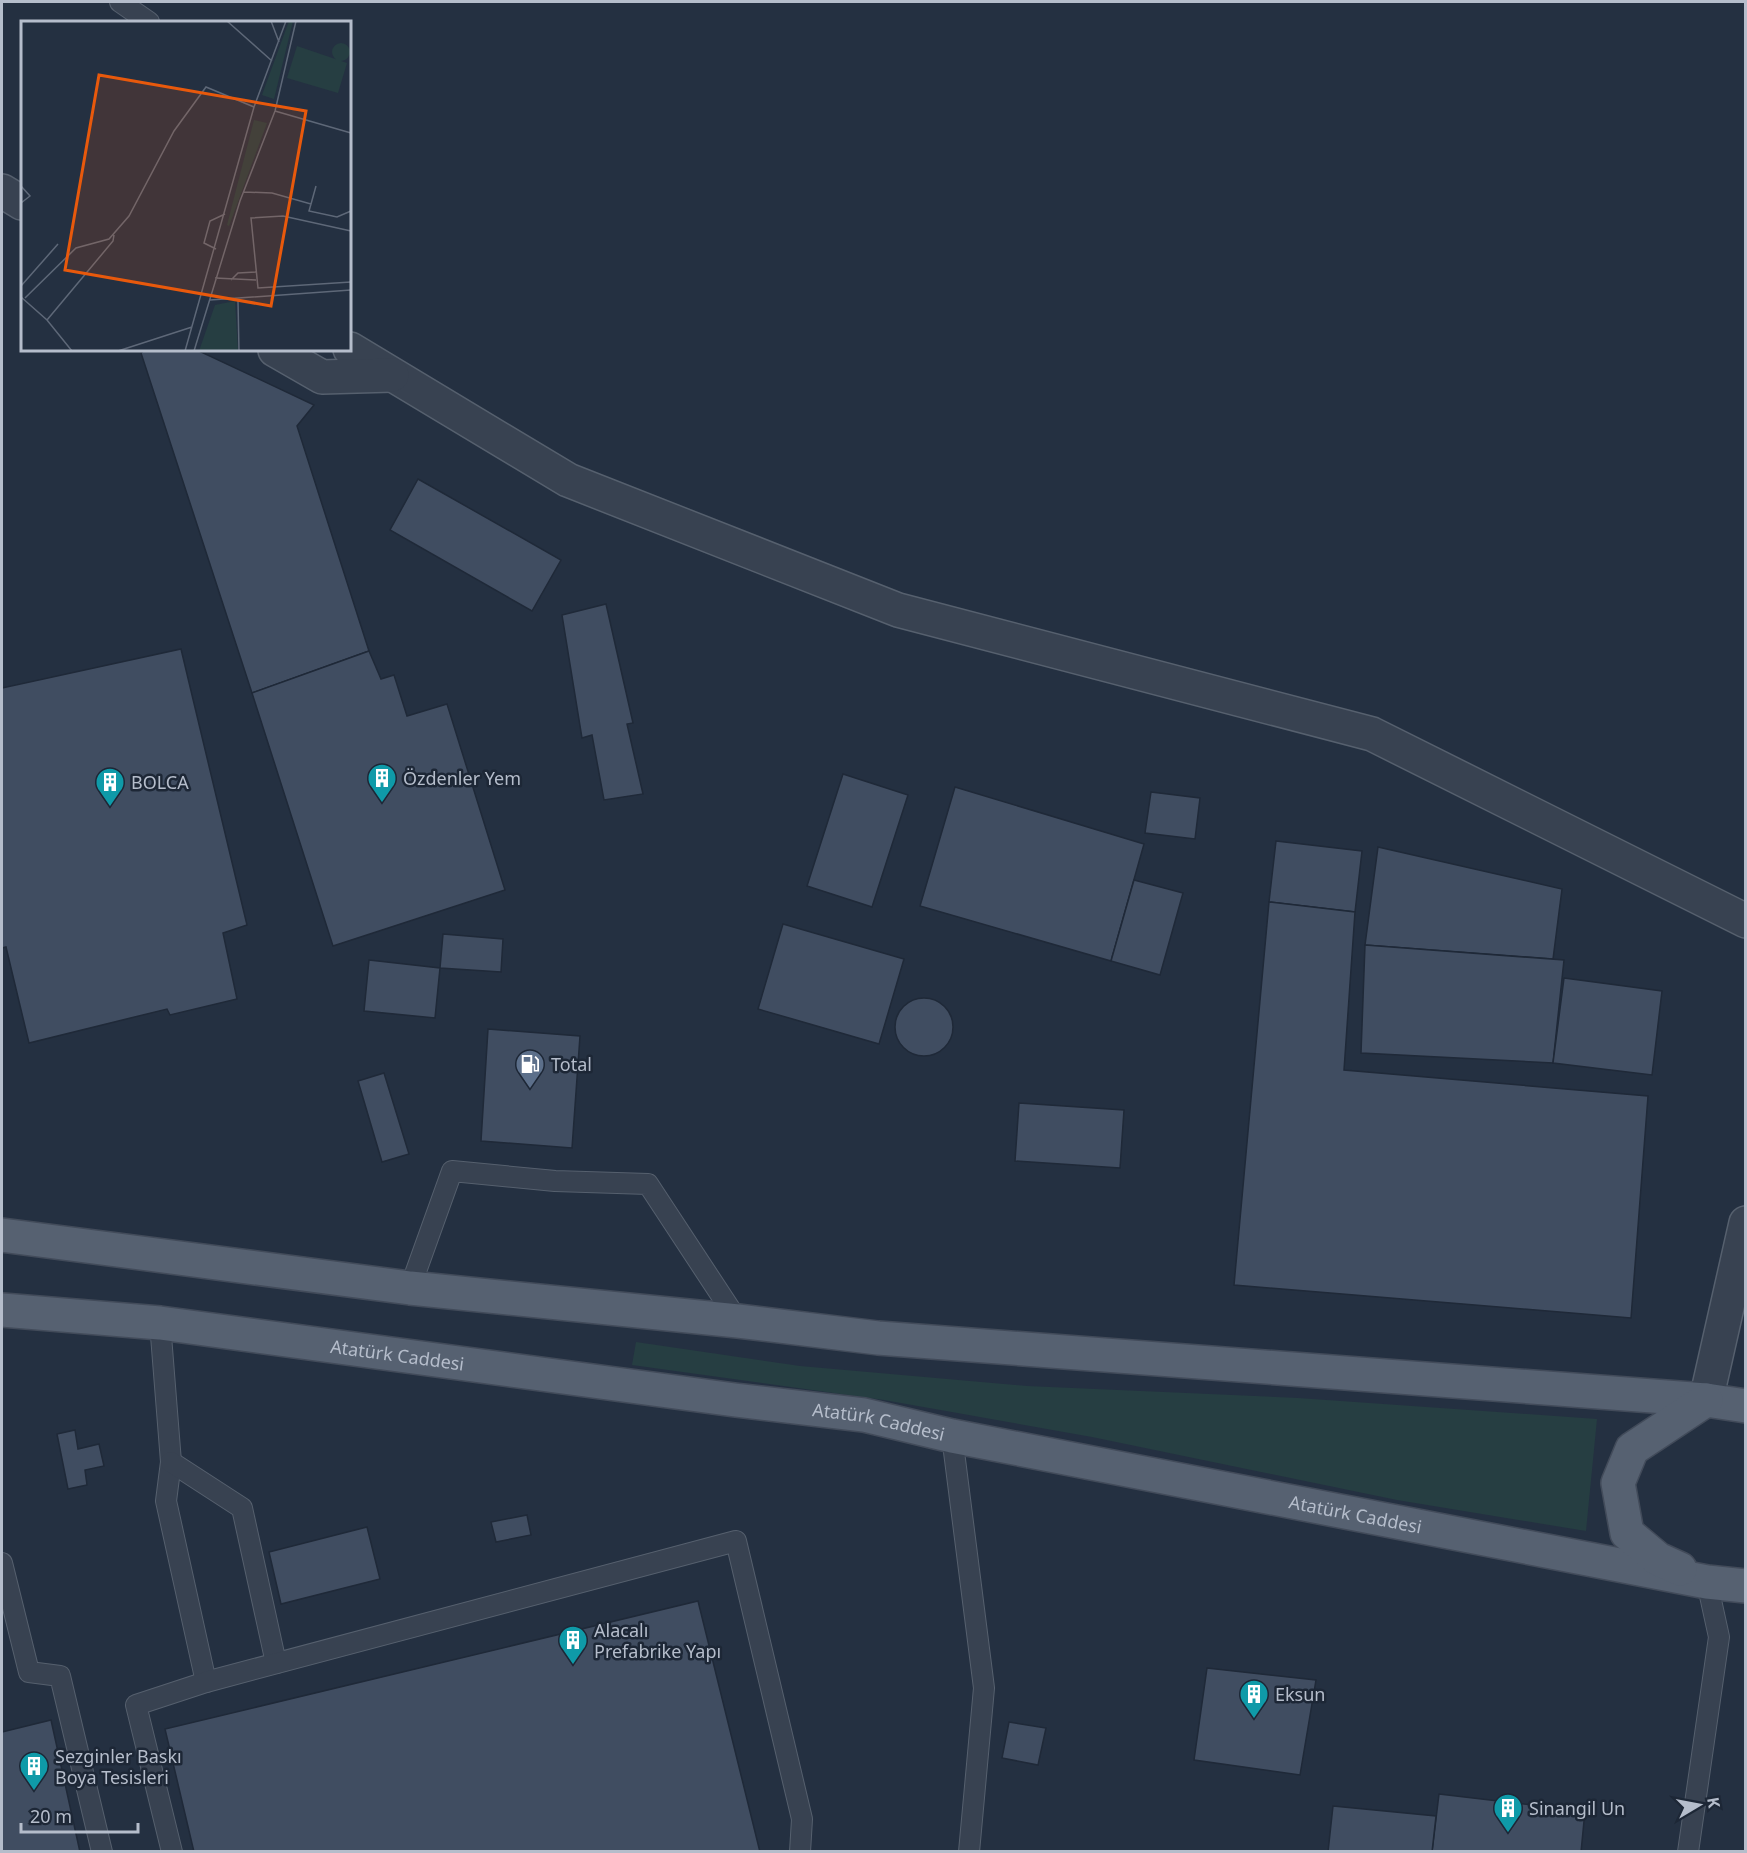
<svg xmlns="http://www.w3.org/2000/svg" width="1747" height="1853" viewBox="0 0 1747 1853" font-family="'Noto Sans',sans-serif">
	<rect width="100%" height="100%" fill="#243041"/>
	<polygon fill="#263e42" points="636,1342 800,1366 1027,1386 1298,1398 1597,1419 1586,1531 1397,1500 1092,1437 884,1400 632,1365"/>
	<g fill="#404d61" stroke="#1f2938" stroke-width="1.5">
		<polygon points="144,350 197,350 314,405 297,426 369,651 252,693 141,353"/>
		<polygon points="418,479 561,560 532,611 390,530"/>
		<polygon points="606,604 633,723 627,724 643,794 604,800 592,735 582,738 562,615"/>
		<polygon points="181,649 247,925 223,933 237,999 170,1015 167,1009 29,1043 6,947 2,948 2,688"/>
		<polygon points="369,651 381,679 394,675 407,716 447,704 505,890 333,946 252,693"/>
		<polygon points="843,774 908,795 872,907 807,886"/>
		<polygon points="955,787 1144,844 1111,961 920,906"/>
		<polygon points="1151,792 1200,798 1195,839 1145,833"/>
		<polygon points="1276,841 1362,851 1355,912 1269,902"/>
		<polygon points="1378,847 1562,889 1553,959 1365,945"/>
		<polygon points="1134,880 1183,893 1160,975 1111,961"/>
		<polygon points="1269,902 1355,912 1344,1070 1648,1096 1631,1318 1234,1285"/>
		<polygon points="783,924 904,959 879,1044 758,1009"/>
		<polygon points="443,934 503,939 501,972 440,968"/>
		<polygon points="1365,945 1564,960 1553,1063 1361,1053"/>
		<polygon points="369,960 440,968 435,1018 364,1011"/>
		<polygon points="1564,978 1662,991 1652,1075 1553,1063"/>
		<circle cx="924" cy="1027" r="29"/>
		<polygon points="488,1029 580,1036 572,1148 481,1141"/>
		<polygon points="384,1073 409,1154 382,1162 358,1081"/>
		<polygon points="1019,1103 1124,1110 1120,1168 1015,1161"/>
		<polygon points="75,1430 78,1449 99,1444 104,1466 85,1470 87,1485 68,1489 57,1434"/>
		<polygon points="527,1515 531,1535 496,1542 491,1522"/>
		<polygon points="367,1527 380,1579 281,1604 269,1552"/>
		<polygon points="698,1601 760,1852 194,1852 165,1729"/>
		<polygon points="1207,1668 1316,1680 1300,1775 1194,1760"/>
		<polygon points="51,1720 80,1852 2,1852 2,1732"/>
		<polygon points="1009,1722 1046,1728 1038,1765 1002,1758"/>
		<polygon points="1439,1794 1585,1811 1581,1852 1432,1852"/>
		<polygon points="1333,1806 1436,1816 1432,1852 1328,1852"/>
	</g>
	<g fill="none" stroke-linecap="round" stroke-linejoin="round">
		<g stroke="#56606e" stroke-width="22">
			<g id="service">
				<polyline points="120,2 149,22"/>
				<polyline points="410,1288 452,1171 555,1181 648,1184 738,1321"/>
				<polyline points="160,1323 171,1462 166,1501 206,1682"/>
				<polyline points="952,1436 984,1688 969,1852"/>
				<polyline points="171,1462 242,1508 276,1663"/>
				<polyline points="2,1563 29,1672 60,1676 102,1852"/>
				<polyline points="172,1852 136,1705 206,1682 736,1541 802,1819 800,1852"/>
				<polyline points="1688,1852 1719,1637 1707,1582"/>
			</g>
		</g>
		<g stroke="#56606e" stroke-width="36">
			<g id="minor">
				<polyline points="2,191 22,203"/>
				<polyline points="350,349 568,480 898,610 1372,734 1746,921"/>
				<polyline points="275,350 322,377 392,375"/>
				<polyline points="1706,1400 1746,1223"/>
			</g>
		</g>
		<g stroke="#424b5a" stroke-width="36">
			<g id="primary">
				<polyline points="2,1235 410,1288 738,1321 878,1338 1706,1400 1746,1406"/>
				<path id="s1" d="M2,1310l158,13 575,77 129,15 88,21 755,146 39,4"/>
				<polyline points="1680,1569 1658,1559 1627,1533 1618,1483 1632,1449 1706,1400"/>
			</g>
		</g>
		<use href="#service" stroke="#384251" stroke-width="20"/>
		<use href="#minor" stroke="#384251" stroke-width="33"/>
		<use href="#primary" stroke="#566171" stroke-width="33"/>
	</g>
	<defs>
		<g id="building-pin" transform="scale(1.5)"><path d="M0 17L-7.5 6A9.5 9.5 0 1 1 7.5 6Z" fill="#0f9aa8" stroke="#1d2736"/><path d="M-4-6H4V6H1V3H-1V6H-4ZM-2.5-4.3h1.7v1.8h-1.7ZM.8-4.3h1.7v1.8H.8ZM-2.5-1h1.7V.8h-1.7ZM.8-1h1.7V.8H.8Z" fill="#fff"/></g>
		<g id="fuel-pin" transform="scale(1.5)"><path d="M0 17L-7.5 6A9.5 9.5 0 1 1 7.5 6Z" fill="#5c6f8a" stroke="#1d2736"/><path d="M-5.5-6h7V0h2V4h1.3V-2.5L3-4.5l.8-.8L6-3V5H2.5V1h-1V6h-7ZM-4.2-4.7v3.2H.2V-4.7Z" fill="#fff"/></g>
	</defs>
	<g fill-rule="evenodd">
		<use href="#building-pin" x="382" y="778"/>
		<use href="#building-pin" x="110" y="782"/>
		<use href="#fuel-pin" x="530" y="1064"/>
		<use href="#building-pin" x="573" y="1640"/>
		<use href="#building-pin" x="1254" y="1694"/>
		<use href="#building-pin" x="34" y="1766"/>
		<use href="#building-pin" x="1508" y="1808"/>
	</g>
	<g text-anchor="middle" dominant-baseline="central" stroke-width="5" stroke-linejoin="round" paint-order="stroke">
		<g font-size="18" fill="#b5bdcb" stroke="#1d2736" text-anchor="start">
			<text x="403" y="778">Özdenler Yem</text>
			<text x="131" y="782">BOLCA</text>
			<text x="551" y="1064">Total</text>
			<text x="594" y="1630">Alacalı<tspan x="594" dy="21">Prefabrike Yapı</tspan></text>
			<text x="1275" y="1694">Eksun</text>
			<text x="55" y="1756">Sezginler Baskı<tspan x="55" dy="21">Boya Tesisleri</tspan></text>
			<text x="1529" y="1808">Sinangil Un</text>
		</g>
		<g font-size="18" fill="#b5bdcb" stroke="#1d2736">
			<text stroke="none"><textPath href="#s1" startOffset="398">Atatürk Caddesi</textPath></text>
			<text stroke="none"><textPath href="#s1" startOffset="884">Atatürk Caddesi</textPath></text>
			<text stroke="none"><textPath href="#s1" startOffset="1370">Atatürk Caddesi</textPath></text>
		</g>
	</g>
	<g transform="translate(21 21)">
		<rect width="330" height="330" fill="#243041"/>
		<path d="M268,0h4l-19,78 -12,-4zM311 31a9 9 0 1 1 18 0a9 9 0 1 1-18 0ZM276,25l50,17 -9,30 -51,-15zM233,99l13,3 -38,103 -2,-1zM214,280l3,50h-39l16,-46z" fill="#263e42"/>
		<path fill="none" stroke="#5e6878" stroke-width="1.5" d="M206,0l45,40M250,0l8,21M254,90l76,22M0,165l9,10 -9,7M223,171l28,1 39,11 -2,7 28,6 14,-6M290,183l5,-18M330,210l-68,-15 -32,2 7,70 93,-6M195,228l-12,-6 6,-22 15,-7M194,257l41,2M210,259l7,-7 18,-1M0,265l37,-42M0,276l26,23 25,31M4,277l51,-50 33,-9 20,-23 45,-85 32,-44 48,20M189,279l141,-10M217,280l1,50M26,299l66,-79 1,-6M97,330l74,-24M164,330l69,-244 32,-86M173,330l46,-150 35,-90 21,-90"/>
		<path fill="#e8590c" fill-opacity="0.15" stroke="#e8590c" stroke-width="3" d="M78,54l207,36 -35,195 -206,-36z"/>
		<rect width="330" height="330" fill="none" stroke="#b5bdcb" stroke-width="3"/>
	</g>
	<rect width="1747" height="1853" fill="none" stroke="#b5bdcb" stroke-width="6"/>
	<g transform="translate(1699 1805) rotate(80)" stroke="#1d2736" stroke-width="4.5" paint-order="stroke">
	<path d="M0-4.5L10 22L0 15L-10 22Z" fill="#b5bdcb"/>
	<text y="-9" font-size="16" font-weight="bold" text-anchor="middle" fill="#b5bdcb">K</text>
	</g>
	<path d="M21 1823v9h117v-9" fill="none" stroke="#b5bdcb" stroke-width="3"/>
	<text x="30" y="1823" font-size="18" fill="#b5bdcb" stroke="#1d2736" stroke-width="4.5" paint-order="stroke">20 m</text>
</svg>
